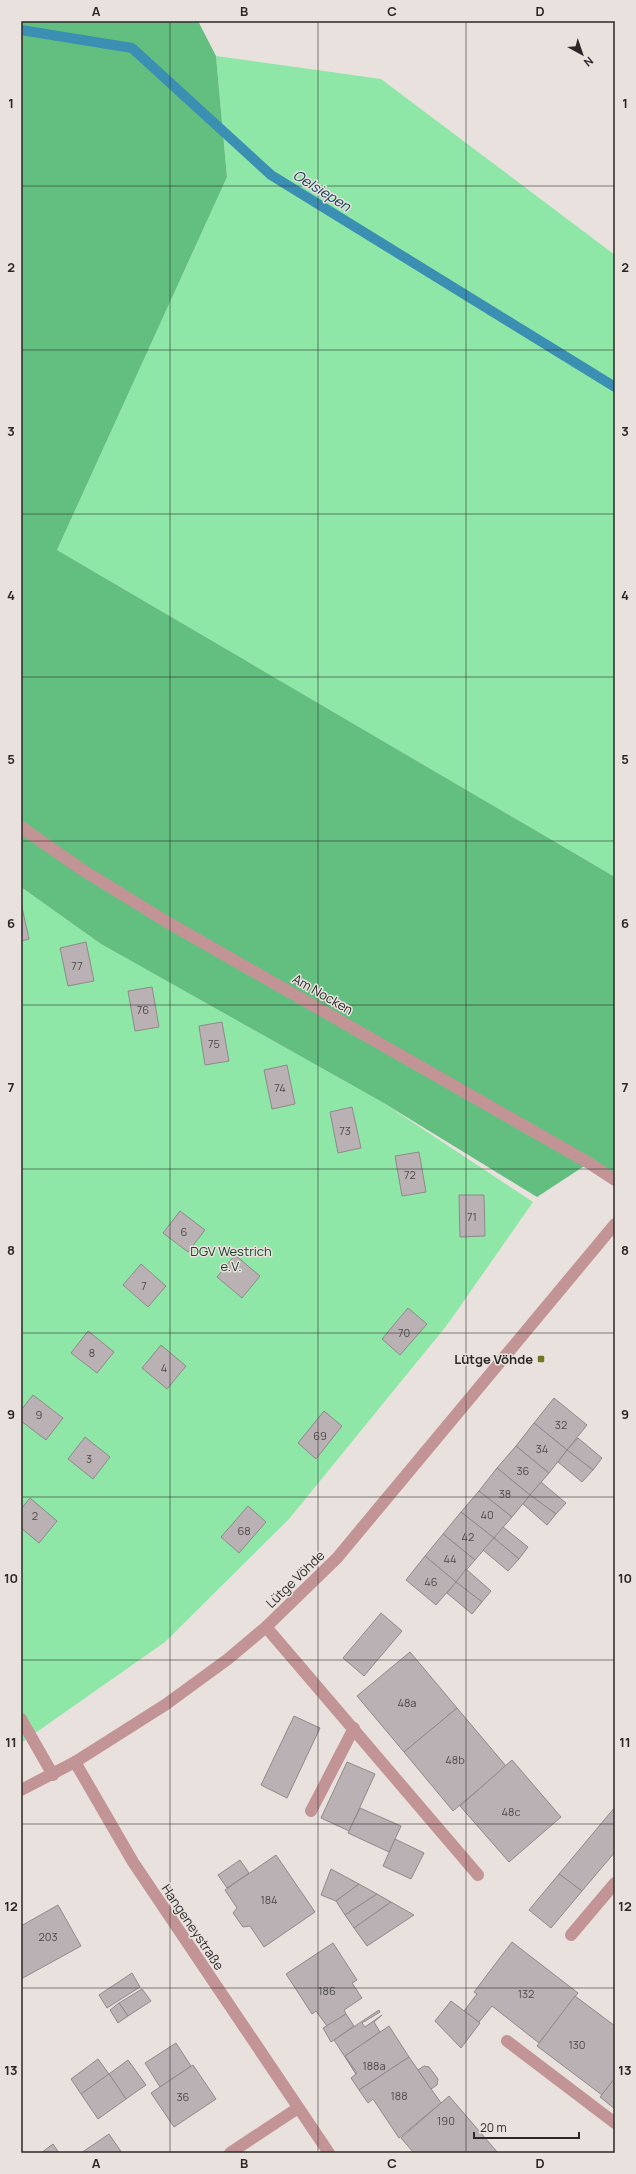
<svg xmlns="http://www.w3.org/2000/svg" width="636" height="2174" viewBox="0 0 636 2174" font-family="Manrope,sans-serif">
	<rect width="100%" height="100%" fill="#e8e1dd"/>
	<g fill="#8ee7a7">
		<polygon points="216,56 381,79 615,255 615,877 57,550 227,177"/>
		<polygon points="21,887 101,944 382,1102 533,1202 447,1325 289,1519 165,1642 21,1743"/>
	</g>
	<polygon fill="#63bf80" points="21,21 198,21 216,56 227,177 57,550 615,877 615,1180 589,1163 537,1197 382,1102 101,944 21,887"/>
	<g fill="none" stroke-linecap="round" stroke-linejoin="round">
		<polyline stroke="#3b8fb3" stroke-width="10" points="21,30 132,48 271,175 615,387"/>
	</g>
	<g fill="#b9b1b3" stroke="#91898c">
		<polygon points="21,903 29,939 21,941"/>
		<polygon points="86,942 94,981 68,986 60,948"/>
		<polygon points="152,987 159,1027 135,1031 128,991"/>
		<polygon points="222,1022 229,1061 205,1065 199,1026"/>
		<polygon points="287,1065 295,1104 272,1109 264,1070"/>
		<polygon points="352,1107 361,1148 338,1153 330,1112"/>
		<polygon points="419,1152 426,1192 402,1196 395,1156"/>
		<polygon points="459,1195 484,1195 485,1236 460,1237"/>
		<polygon points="180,1211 205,1230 188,1252 163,1233"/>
		<polygon points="235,1255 260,1276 242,1298 217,1277"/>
		<polygon points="141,1264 166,1286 148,1307 123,1285"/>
		<polygon points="408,1308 427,1324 400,1355 382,1339"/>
		<polygon points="88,1331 114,1352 97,1373 71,1353"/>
		<polygon points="161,1345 186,1366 167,1389 142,1368"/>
		<polygon points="33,1395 63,1418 46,1440 21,1421 21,1410"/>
		<polygon points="554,1398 587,1425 567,1450 534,1423"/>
		<polygon points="324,1411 342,1426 316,1459 298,1443"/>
		<polygon points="534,1423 567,1450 549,1473 516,1446"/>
		<polygon points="85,1437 110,1457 93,1479 68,1459"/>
		<polygon points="578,1438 602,1458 593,1470 567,1450"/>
		<polygon points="516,1446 549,1473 530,1495 497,1468"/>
		<polygon points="567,1450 593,1470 582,1482 558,1462"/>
		<polygon points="497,1468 530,1495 512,1517 479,1491"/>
		<polygon points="541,1482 566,1503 556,1514 530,1495"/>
		<polygon points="479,1491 512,1517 494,1538 461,1512"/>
		<polygon points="530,1495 556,1514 547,1525 523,1504"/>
		<polygon points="30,1498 57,1521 39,1543 21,1528 21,1509"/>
		<polygon points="248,1506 266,1522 239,1553 221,1537"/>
		<polygon points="461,1512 494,1538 475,1560 443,1534"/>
		<polygon points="503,1527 528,1547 519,1559 494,1538"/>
		<polygon points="443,1534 475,1560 456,1582 425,1556"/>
		<polygon points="494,1538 519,1559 508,1571 483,1550"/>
		<polygon points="425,1556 456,1582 436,1605 406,1580"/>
		<polygon points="466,1569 491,1591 482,1602 456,1582"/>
		<polygon points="456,1582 482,1602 472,1614 447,1593"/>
		<polygon points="381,1613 402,1631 364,1676 343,1658"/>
		<polygon points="410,1652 457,1708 404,1752 357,1696"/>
		<polygon points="457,1708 506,1766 453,1811 404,1752"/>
		<polygon points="294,1716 320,1728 287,1798 261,1785"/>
		<polygon points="512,1760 561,1817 509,1862 460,1806"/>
		<polygon points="347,1762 375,1774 349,1831 321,1818"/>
		<polygon points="615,1807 615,1852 582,1891 559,1874"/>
		<polygon points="360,1808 401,1826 389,1852 348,1833"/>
		<polygon points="395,1839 424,1853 411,1879 383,1866"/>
		<polygon points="276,1855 315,1912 264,1947 250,1926 243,1927 233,1913 237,1908 225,1890"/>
		<polygon points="240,1860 249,1873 227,1888 218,1875"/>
		<polygon points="331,1869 359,1884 336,1901 321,1895"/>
		<polygon points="559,1874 582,1891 551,1928 529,1910"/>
		<polygon points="359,1884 377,1894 345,1915 336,1901"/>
		<polygon points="377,1894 391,1902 354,1928 345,1915"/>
		<polygon points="391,1902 414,1915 367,1946 354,1928"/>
		<polygon points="58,1905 81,1946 21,1979 21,1926"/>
		<polygon points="512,1942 578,1993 539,2043 492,2006 479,2022 464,2011 477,1994 474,1992"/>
		<polygon points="333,1943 357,1980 352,1983 362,1998 344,2010 346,2014 327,2026 316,2011 312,2014 286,1974"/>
		<polygon points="132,1973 140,1987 107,2008 99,1995"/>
		<polygon points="142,1989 151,2001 128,2016 119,2003"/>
		<polygon points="575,1996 615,2026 615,2078 602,2095 537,2046"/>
		<polygon points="451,2001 480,2023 461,2048 435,2021"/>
		<polygon points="119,2003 128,2016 118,2023 110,2010"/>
		<polygon points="379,2010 380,2012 362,2023 365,2027 382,2015 374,2022 380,2032 345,2056 356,2074 334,2040"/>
		<polygon points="346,2014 354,2026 331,2042 323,2028"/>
		<polygon points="389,2026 409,2057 359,2090 351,2078 357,2073 345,2056"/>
		<polygon points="176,2043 191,2066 160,2087 145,2063"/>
		<polygon points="409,2057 441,2103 399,2138 373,2099 368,2103 359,2090"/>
		<polygon points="98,2059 109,2074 81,2094 71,2079"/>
		<polygon points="128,2060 146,2085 126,2099 109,2074"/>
		<polygon points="193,2065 216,2099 174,2127 151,2093"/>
		<polygon points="424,2066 429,2067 438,2079 437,2085 431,2089 418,2070"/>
		<polygon points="109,2074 126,2099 98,2119 81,2094"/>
		<polygon points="615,2078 615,2109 600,2097"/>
		<polygon points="449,2096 498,2153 414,2153 401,2138"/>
		<polygon points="109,2134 122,2153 81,2153"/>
		<polygon points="53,2144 59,2153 41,2153"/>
	</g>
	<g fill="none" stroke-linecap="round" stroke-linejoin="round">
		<g stroke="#c39496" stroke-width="12">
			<polyline points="21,827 81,869 167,922 589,1163 615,1180"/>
			<polyline points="266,1627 478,1875"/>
			<polyline points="21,1719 53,1775"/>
			<polyline points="75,1762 133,1862 329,2153"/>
			<polyline points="21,1790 75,1762 165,1705 228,1659 266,1627 337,1558 615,1224"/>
			<polyline points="311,1811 354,1728"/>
			<polyline points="571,1935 615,1883"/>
			<polyline points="507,2041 615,2123"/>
			<polyline points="230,2153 298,2108"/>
		</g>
	</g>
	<path fill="none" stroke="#2a2726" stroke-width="1" stroke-opacity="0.55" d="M170,21v2132M318,21v2132M466,21v2132M21,186h594M21,350h594M21,514h594M21,677h594M21,841h594M21,1005h594M21,1169h594M21,1333h594M21,1497h594M21,1660h594M21,1824h594M21,1988h594"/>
	<rect fill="#6f7924" stroke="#e8e1dd" stroke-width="1.5" x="537" y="1355" width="8" height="8" rx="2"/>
	<g text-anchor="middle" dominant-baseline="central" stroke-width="3" stroke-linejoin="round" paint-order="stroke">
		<g font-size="11" fill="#4e4a49">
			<text x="77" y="965">77</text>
			<text x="143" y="1009">76</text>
			<text x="214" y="1043">75</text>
			<text x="280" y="1087">74</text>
			<text x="345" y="1130">73</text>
			<text x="410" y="1174">72</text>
			<text x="472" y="1216">71</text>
			<text x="184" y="1231">6</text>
			<text x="144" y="1285">7</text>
			<text x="404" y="1332">70</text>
			<text x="92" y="1352">8</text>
			<text x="164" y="1367">4</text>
			<text x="39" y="1414">9</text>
			<text x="561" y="1424">32</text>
			<text x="320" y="1435">69</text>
			<text x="542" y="1448">34</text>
			<text x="89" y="1458">3</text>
			<text x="523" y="1470">36</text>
			<text x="505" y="1493">38</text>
			<text x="487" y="1514">40</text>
			<text x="35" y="1515">2</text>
			<text x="244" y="1530">68</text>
			<text x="468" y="1536">42</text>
			<text x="450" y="1558">44</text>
			<text x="431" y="1581">46</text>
			<text x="407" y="1702">48a</text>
			<text x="455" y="1759">48b</text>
			<text x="511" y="1811">48c</text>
			<text x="269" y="1899">184</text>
			<text x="48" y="1936">203</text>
			<text x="327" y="1990">186</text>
			<text x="526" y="1993">132</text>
			<text x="577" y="2044">130</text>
			<text x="374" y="2065">188a</text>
			<text x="399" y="2095">188</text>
			<text x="183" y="2096">36</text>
			<text x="446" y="2120">190</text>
		</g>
		<g font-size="13" fill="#2a2726" stroke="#e8e1dd">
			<text transform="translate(323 994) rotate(30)">Am Nocken</text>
			<text transform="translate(295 1579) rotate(-44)">Lütge Vöhde</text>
			<text transform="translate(193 1927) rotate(56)">Hangeneystraße</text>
		</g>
		<g font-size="13" fill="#194026" stroke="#e8e1dd">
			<text x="231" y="1251">DGV Westrich<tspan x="231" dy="15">e.V.</tspan></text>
		</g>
		<g font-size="13" font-weight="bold" fill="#2a2726" stroke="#e8e1dd" text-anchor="end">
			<text x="533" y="1359">Lütge Vöhde</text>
		</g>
		<g font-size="14" font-style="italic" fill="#124459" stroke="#e8e1dd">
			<text transform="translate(322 190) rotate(32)">Oelsiepen</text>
		</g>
	</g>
	<rect width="636" height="2174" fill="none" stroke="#e8e1dd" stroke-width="44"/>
	<g transform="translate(582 54) rotate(140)" stroke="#e8e1dd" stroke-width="3" paint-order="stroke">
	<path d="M0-3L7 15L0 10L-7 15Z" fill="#2a2726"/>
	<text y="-6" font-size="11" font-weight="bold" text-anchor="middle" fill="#2a2726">N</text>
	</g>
	<path d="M474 2132v6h105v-6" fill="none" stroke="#2a2726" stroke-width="2"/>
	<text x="480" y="2132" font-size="12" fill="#2a2726" stroke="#e8e1dd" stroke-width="3" paint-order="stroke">20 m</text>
	<rect x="22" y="22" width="592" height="2130" fill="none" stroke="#2a2726" stroke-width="1.5"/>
	<g font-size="13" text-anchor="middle" font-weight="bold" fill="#2a2726">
		<text x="96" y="16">A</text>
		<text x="244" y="16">B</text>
		<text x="392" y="16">C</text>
		<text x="540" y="16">D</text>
		<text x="11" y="108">1</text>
		<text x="625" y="108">1</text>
		<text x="11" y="272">2</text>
		<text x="625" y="272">2</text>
		<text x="11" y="436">3</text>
		<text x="625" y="436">3</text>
		<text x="11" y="600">4</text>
		<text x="625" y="600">4</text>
		<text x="11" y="764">5</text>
		<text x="625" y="764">5</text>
		<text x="11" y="928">6</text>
		<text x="625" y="928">6</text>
		<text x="11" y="1092">7</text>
		<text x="625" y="1092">7</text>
		<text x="11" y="1255">8</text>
		<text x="625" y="1255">8</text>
		<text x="11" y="1419">9</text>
		<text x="625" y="1419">9</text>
		<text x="11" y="1583">10</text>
		<text x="625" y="1583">10</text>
		<text x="11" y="1747">11</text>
		<text x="625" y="1747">11</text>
		<text x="11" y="1911">12</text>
		<text x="625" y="1911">12</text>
		<text x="11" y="2075">13</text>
		<text x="625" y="2075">13</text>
		<text x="96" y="2168">A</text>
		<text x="244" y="2168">B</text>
		<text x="392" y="2168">C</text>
		<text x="540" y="2168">D</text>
	</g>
</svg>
